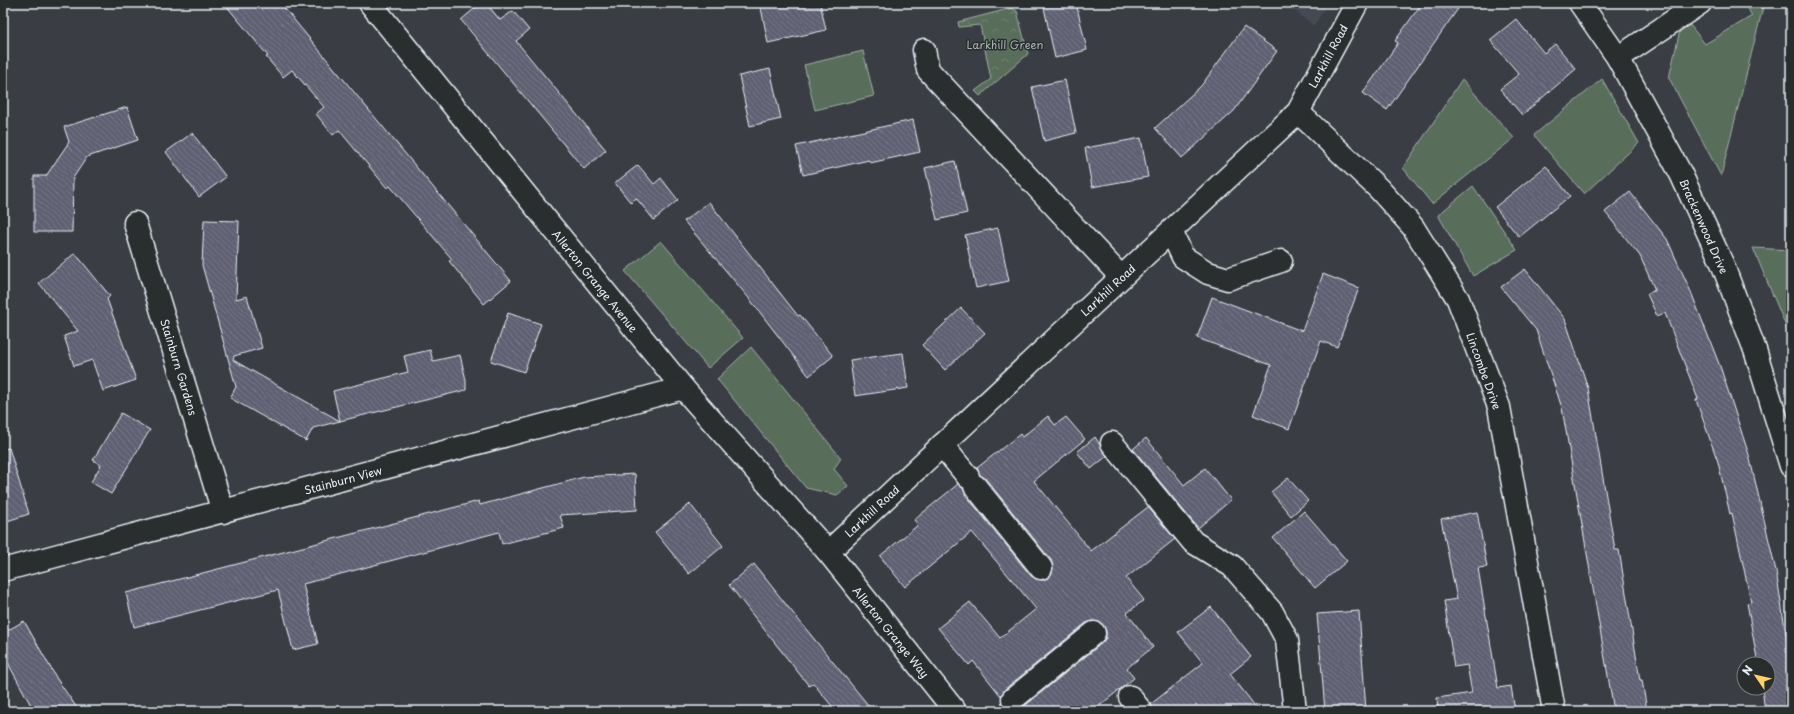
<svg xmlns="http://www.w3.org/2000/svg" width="1794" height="714" viewBox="0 0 1794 714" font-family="'Playpen Sans',sans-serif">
	<defs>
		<pattern id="park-crowns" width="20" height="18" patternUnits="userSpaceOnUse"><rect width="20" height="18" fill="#586e5a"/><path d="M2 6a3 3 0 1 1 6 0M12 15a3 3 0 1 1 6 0" fill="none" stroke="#708372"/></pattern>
		<pattern id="building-back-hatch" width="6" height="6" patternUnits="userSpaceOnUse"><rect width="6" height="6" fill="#606173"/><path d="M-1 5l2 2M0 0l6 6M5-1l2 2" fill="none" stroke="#777888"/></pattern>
	</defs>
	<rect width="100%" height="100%" fill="#3a3d43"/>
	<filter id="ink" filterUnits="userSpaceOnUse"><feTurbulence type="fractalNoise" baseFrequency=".025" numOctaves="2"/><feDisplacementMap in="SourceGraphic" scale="8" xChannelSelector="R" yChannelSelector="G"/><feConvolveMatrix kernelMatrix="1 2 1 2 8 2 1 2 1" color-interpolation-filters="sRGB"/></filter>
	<g filter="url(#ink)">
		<polygon fill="#454851" points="1284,3 1328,3 1314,26"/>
		<g fill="#586e5a" stroke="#a0b0a9">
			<polygon points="1745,3 1764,3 1721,176 1669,78 1680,30 1690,25 1705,44 1752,16"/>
			<polygon points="863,51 874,96 815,110 804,65"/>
			<polygon points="1462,79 1514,138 1432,204 1403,168"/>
			<polygon points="1602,79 1639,143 1584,194 1534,135"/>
			<polygon points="1473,186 1517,250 1473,276 1438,215"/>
			<polygon points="661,241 743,338 708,368 625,271"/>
			<polygon points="1753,248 1791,250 1791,342 1785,324"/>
			<polygon points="751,347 841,458 834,469 848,486 837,495 806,488 717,379"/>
		</g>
		<polygon fill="url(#park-crowns)" stroke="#a0b0a9" points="1012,8 1017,11 1028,54 980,96 975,91 991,79 980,25 959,27 958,22"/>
		<g fill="url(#building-back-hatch)" stroke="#e8f1f8">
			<polygon points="224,3 280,3 511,281 484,304 449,261 452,259 390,186 387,188 339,130 333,135 316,114 324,107 292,70 283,77 266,57 268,56"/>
			<polygon points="481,3 486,3 500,20 513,11 529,30 516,41 606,150 584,169 461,20"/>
			<polygon points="760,3 820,3 826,30 768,43"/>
			<polygon points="1043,3 1076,3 1087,50 1055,58"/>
			<polygon points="1422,3 1462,3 1387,110 1363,93 1398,43 1395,41"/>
			<polygon points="1516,19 1544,53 1555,44 1576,69 1522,115 1500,89 1519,74 1490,40"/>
			<polygon points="1244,27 1277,51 1234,111 1182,158 1155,128 1201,86"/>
			<polygon points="770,69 781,119 750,126 739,76"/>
			<polygon points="1065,80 1076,133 1044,141 1032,87"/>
			<polygon points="127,107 138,140 87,157 73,178 72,232 34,232 34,176 46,176 69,142 64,127"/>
			<polygon points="913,120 920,152 870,163 869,160 803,175 796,146"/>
			<polygon points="192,133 226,177 199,197 166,152"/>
			<polygon points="1141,138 1148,177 1092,187 1085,148"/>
			<polygon points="955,161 967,213 937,220 925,168"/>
			<polygon points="638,165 654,184 661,178 678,200 654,220 636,198 631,203 615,183"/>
			<polygon points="1546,166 1570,196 1519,237 1495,207"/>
			<polygon points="1630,192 1667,239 1691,292 1721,369 1749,455 1776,571 1791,666 1791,711 1765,711 1762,688 1768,688 1768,664 1758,664 1747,603 1751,602 1732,513 1730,514 1718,462 1696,400 1698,399 1665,313 1657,316 1647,294 1655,290 1640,256 1605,212"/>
			<polygon points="709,202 798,316 800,315 833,356 809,376 748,297 684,221"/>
			<polygon points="204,220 239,221 236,299 247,296 262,348 234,356 233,360 340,421 313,428 306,441 230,398 236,387 202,265"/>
			<polygon points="998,228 1009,281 976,288 965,235"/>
			<polygon points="75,253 110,296 107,299 136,380 103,391 92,360 74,366 64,336 78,331 39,283"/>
			<polygon points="1525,269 1565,319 1588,388 1615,550 1619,550 1640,680 1642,680 1647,711 1614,711 1562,408 1536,330 1501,287"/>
			<polygon points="1323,274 1359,288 1337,347 1321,341 1289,429 1253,415 1271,365 1197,338 1212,297 1302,331"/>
			<polygon points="961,308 985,333 945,370 922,345"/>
			<polygon points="508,313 541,324 524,372 491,361"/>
			<polygon points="430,350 433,361 460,355 466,380 466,390 340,421 333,391 408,372 404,356"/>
			<polygon points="903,353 908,388 855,396 850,360"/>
			<polygon points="121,413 150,430 111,494 91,482 101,465 93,460"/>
			<polygon points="1048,416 1055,425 1066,417 1085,439 1034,481 1091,551 1148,507 1175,539 1126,578 1144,600 1127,613 1153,647 1127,668 1134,678 1093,711 1016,711 1021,709 1102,643 1106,638 1106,631 1103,625 1099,622 1092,621 1086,623 1005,689 1001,696 973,661 969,665 938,628 970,602 1000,638 1036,609 972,532 905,587 880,556 918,525 914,520 958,484 963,488 965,494 1031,576 1036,579 1043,580 1049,577 1052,573 1053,566 1051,560 985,478 980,475 977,468 1020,434 1022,437"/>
			<polygon points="1095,437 1107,456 1091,469 1077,452"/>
			<polygon points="1146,438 1184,485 1205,468 1231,500 1198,528 1133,449"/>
			<polygon points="9,448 29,514 7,521 3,508 3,449"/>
			<polygon points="635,474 637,510 560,515 564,528 502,544 499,532 303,584 318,644 293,650 278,590 134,627 126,593 479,501 480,505 584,477"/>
			<polygon points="1288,478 1308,501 1291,516 1271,492"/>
			<polygon points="690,504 723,546 689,574 655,532"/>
			<polygon points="1304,511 1347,561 1315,588 1273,538"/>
			<polygon points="1477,512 1487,567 1478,568 1498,688 1511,686 1515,711 1438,711 1437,698 1472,693 1467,665 1454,667 1444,601 1457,599 1441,519"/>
			<polygon points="754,564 788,607 873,711 836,711 813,683 809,686 729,585"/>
			<polygon points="1211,607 1251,657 1230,674 1259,711 1153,711 1151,704 1203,663 1178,632"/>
			<polygon points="1359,611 1366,711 1325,711 1317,614"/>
			<polygon points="24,621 57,679 79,711 34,711 3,654 3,633"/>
		</g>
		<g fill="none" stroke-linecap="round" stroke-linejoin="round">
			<g stroke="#e8f1f8" stroke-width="25">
				<g id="minor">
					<polyline points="370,3 683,388 828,552 955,711"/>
					<polyline points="1580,3 1618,58 1681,174 1722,263 1755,350 1791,466"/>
					<polyline points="924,50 928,70 1121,277"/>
					<polyline points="1618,58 1700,3"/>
					<polyline points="1298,112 1379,189 1413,227 1458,299 1499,407 1554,711"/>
					<polyline points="135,223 223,512"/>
					<polyline points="1171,231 1183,257 1208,273 1228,279 1281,261"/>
					<polyline points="1112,443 1193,542 1232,566 1272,612 1287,640 1295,711"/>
					<polyline points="942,445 968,477"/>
					<polyline points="975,486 1041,568"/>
					<polyline points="828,552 1298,112 1357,3"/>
					<polyline points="3,570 683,388"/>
					<polyline points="1130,697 1141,711"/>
					<polyline points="1013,699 1094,633"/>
				</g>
			</g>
			<use href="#minor" stroke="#2a2d2e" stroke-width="22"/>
		</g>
	</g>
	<g text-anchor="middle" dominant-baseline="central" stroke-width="3" stroke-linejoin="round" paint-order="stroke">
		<g font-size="11" fill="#a7b6b1" stroke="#2a2d2e">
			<text x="1005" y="44">Larkhill Green</text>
		</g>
		<g font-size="11" fill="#e8f1f8" stroke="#2a2d2e">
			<text transform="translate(1328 56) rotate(-62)">Larkhill Road</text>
			<text transform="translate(1704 226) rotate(66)">Brackenwood Drive</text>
			<text transform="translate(595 281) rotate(51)">Allerton Grange Avenue</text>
			<text transform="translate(1108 290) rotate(-43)">Larkhill Road</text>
			<text transform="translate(179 367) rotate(73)">Stainburn Gardens</text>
			<text transform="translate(1484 371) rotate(70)">Lincombe Drive</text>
			<text transform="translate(343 480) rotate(-15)">Stainburn View</text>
			<text transform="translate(872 511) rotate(-43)">Larkhill Road</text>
			<text transform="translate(891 632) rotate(51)">Allerton Grange Way</text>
		</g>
	</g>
	<rect width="1794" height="714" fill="none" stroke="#2a2d2e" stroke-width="16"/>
	<rect x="8" y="8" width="1778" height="698" fill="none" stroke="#e8f1f8" stroke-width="1.5" filter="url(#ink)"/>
	<g transform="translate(1756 676) rotate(304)"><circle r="19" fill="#2a2d2e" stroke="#767b7f"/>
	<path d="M0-3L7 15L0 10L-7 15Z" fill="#ffd166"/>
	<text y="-6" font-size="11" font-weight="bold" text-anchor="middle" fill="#e8f1f8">N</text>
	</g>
</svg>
